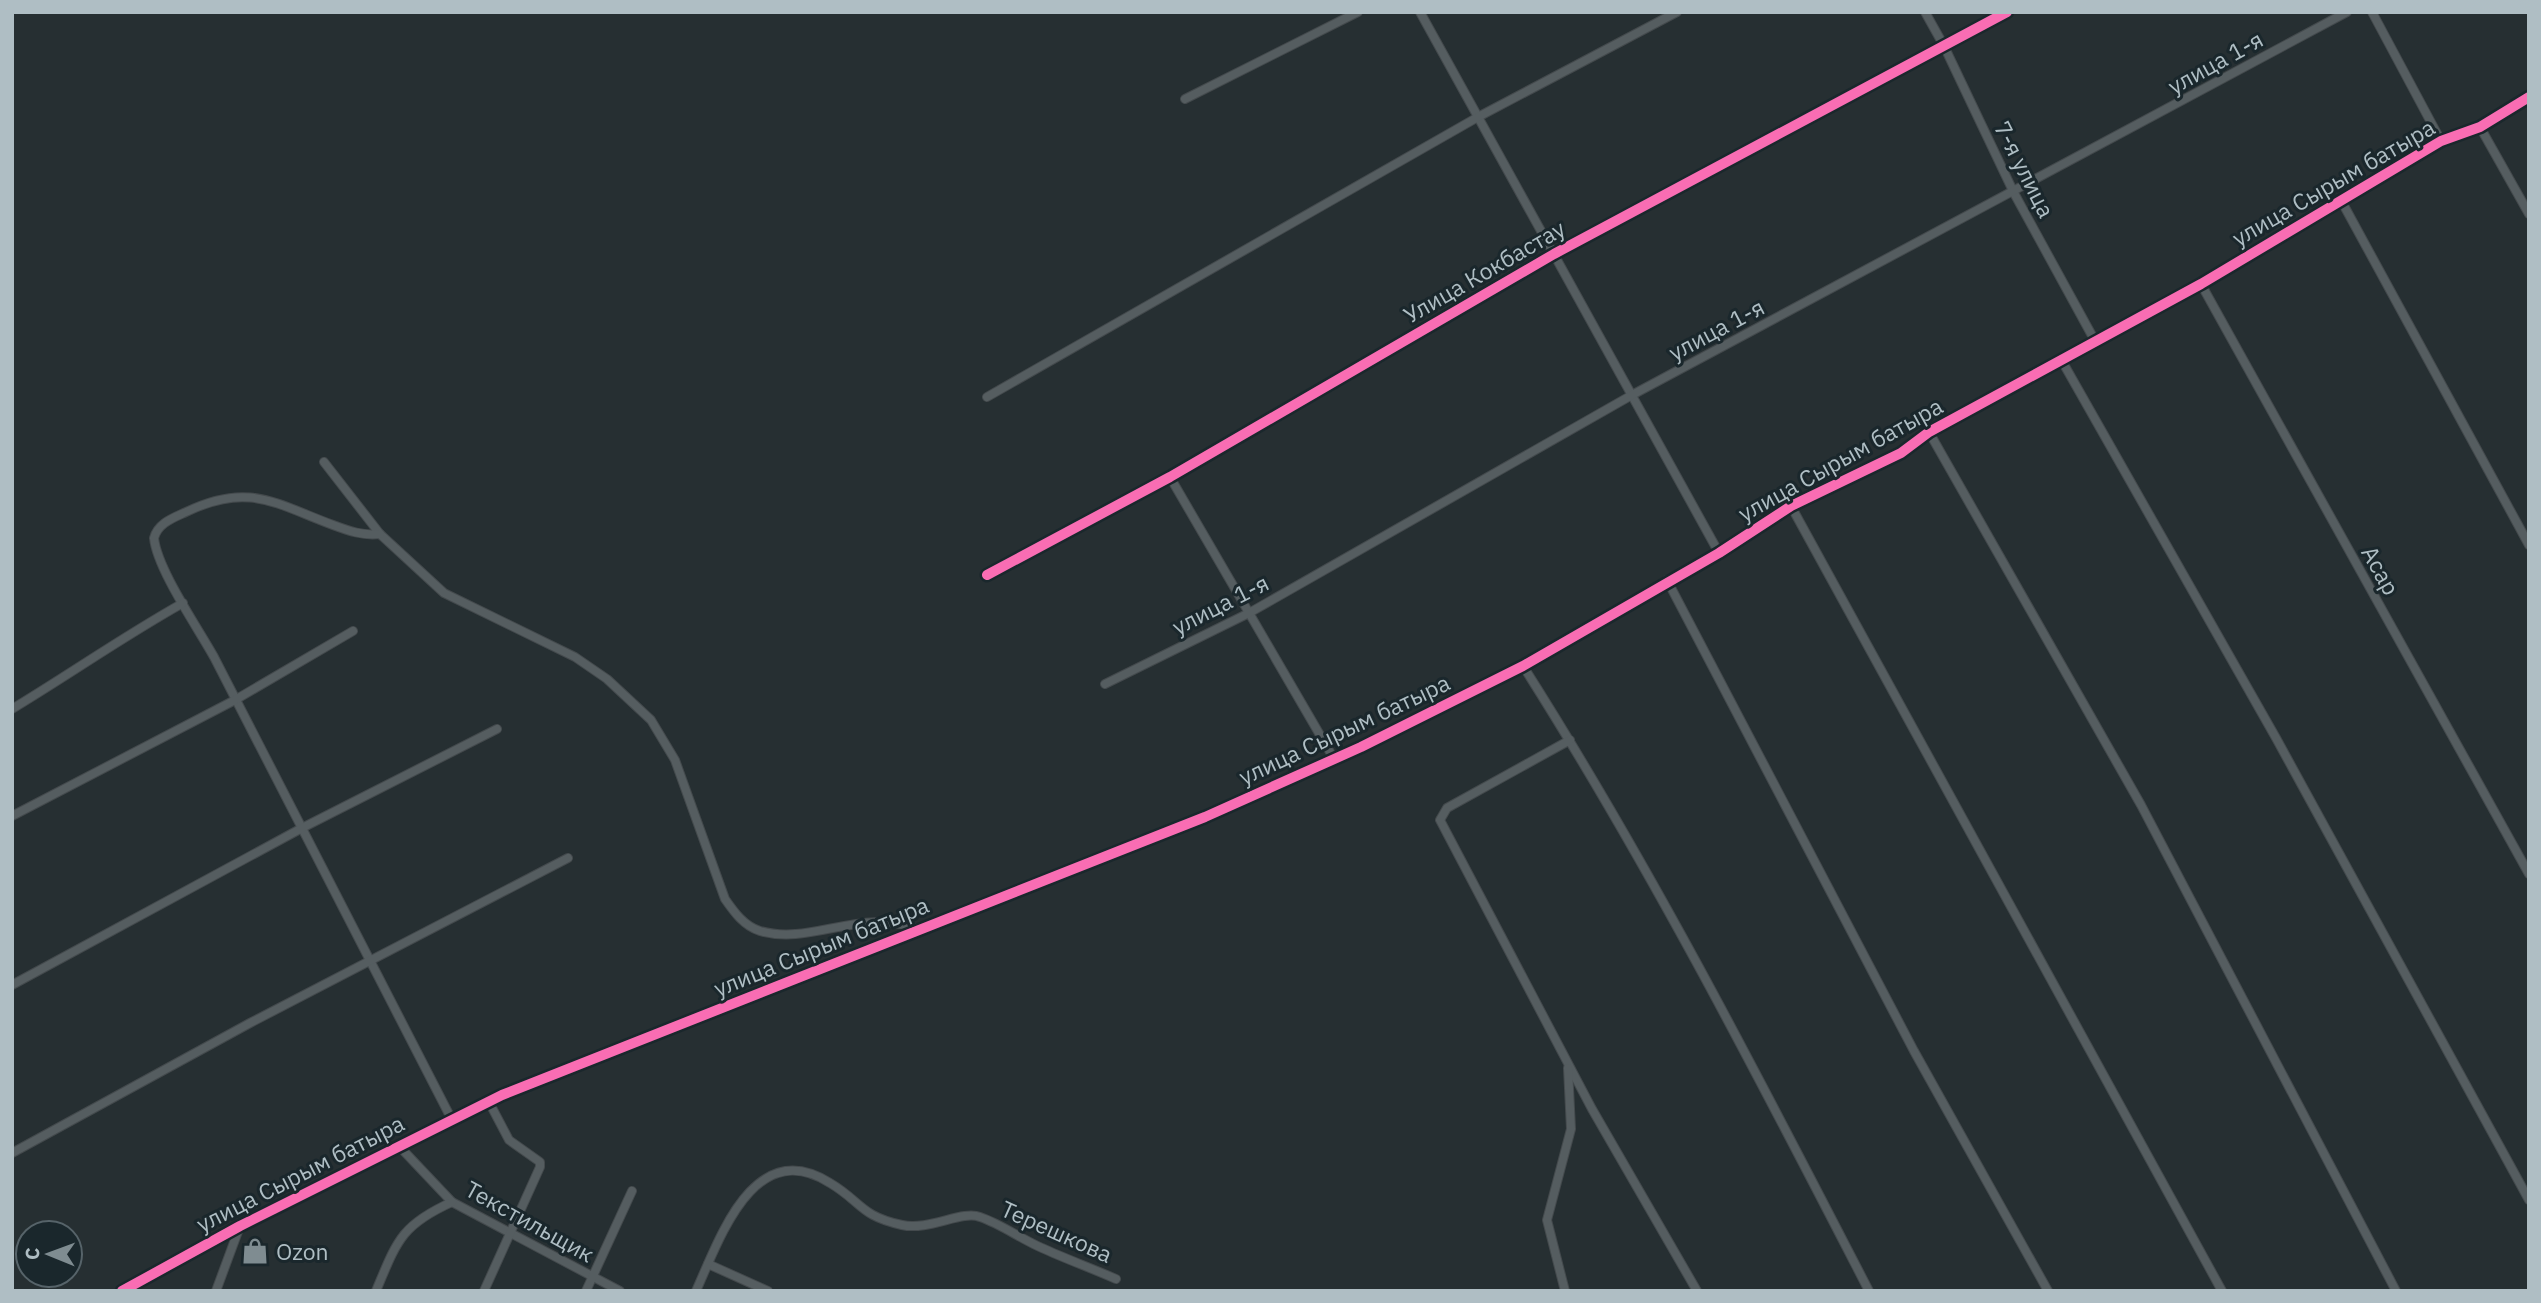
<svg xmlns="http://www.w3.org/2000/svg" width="2541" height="1303" viewBox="0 0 2541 1303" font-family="'IBM Plex Sans',sans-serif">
	<rect width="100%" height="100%" fill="#262f32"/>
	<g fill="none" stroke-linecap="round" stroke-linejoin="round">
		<g stroke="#444a4d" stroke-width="10">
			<g id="minor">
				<polyline points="1420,12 1719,553"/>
				<polyline points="1925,12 1944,46 2014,193 2095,341"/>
				<polyline points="2372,12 2441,141"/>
				<polyline points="1185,99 1358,12"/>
				<polyline points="2480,127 2529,214"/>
				<polyline points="2342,202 2529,545"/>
				<polyline points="2201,284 2529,874"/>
				<polyline points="2062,361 2276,738 2529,1200"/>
				<polyline points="987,397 1478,117 1677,12"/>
				<polyline points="1929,432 2141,805 2396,1291"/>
				<path d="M324,462l56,72 64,59 131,64 32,22 44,41 24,40 50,139c9,13 19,27 35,32 52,15 102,-25 160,-1"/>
				<polyline points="1170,477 1334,759"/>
				<polyline points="1791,506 2222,1291"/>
				<path d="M380,534c-17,2 -31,-3 -47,-9 -59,-22 -85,-43 -147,-13 -13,6 -28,11 -32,26 3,31 44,90 60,119l238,463"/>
				<polyline points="987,575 1170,477 1554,254 2007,12"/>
				<polyline points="1667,580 1914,1051 2048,1291"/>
				<path d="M1523,666c128,201 237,414 346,625"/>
				<polyline points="1105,684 1249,613 1632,395 2347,12"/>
				<path d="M12,709c58,-35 112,-73 171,-106"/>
				<polyline points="1570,740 1447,808 1440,820 1592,1109 1697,1291"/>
				<polyline points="12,816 235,700 353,631"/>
				<polyline points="12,985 302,828 497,729"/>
				<polyline points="399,1146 452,1202 620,1291"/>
				<polyline points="12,1153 250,1023 568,858"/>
				<polyline points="708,1264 768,1291"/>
				<polyline points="216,1291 240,1226"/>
				<path d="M376,1291c21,-50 25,-66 76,-89"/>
				<polyline points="484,1291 540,1167 540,1162 509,1140 489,1102"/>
				<polyline points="586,1291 632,1191"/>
				<path d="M696,1291c24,-53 58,-156 134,-108 32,19 30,33 72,42 27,6 60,-15 78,-8 21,7 41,22 62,31 24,11 49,20 74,31"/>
				<polyline points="1565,1291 1547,1220 1571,1129 1568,1068"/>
			</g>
		</g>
		<g stroke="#444a4d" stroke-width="13">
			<polyline id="tertiary" points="122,1291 240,1226 502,1095 1205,817 1361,747 1523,666 1719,553 1791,506 1901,453 1929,432 2201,284 2441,141 2480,127 2529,97"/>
		</g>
		<use href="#minor" stroke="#555d60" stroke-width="8"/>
		<use href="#tertiary" stroke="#555d60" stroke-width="10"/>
		<g stroke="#1a272c" stroke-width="15">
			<g id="cycleway">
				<polyline points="987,575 1170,477 1554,254 2007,12"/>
				<polyline points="122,1291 240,1226 502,1095 1205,817 1361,747 1523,666 1719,553 1791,506 1901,453 1929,432 2201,284 2441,141 2480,127 2529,97"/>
			</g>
		</g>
		<use href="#cycleway" stroke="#f96db3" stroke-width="10"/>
	</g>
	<defs>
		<g id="shop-bare" transform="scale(2.1)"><path d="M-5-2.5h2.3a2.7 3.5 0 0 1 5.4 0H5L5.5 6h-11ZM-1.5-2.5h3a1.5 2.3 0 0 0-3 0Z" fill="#7f8c91" stroke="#1a272c" stroke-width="2.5" paint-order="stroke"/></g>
	</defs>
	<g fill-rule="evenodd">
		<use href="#shop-bare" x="255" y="1251"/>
	</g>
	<g text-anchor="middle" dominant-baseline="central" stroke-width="6" stroke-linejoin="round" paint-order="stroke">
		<g font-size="23" fill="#afbec4" stroke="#1a272c">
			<text transform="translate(2215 62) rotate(-29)">улица 1-я</text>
			<text transform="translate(2025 169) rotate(63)">7-я улица</text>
			<text transform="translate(2333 182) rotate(-30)">улица Сырым батыра</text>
			<text transform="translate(1484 271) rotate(-30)">Улица Кокбастау</text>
			<text transform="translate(1716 329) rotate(-28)">улица 1-я</text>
			<text transform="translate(1840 459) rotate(-29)">улица Сырым батыра</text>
			<text transform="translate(2381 570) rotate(61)">Асар</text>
			<text transform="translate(1220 604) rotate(-27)">улица 1-я</text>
			<text transform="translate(1344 729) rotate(-25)">улица Сырым батыра</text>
			<text transform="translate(821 946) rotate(-22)">улица Сырым батыра</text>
			<text transform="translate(300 1173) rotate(-27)">улица Сырым батыра</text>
			<text transform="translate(530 1221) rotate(29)">Текстильщик</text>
			<text transform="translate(1057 1231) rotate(24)">Терешкова</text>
		</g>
		<g font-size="23" fill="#afbec4" stroke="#1a272c" text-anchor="start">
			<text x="276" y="1251">Ozon</text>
		</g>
	</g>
	<rect width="2541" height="1303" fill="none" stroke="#afbec4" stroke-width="28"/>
	<g transform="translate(49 1254) rotate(271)"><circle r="33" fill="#1a272c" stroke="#566369" stroke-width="2"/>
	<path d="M0-5L12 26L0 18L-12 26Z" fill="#7f8c91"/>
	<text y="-10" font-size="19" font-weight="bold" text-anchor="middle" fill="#afbec4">С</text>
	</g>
</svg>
